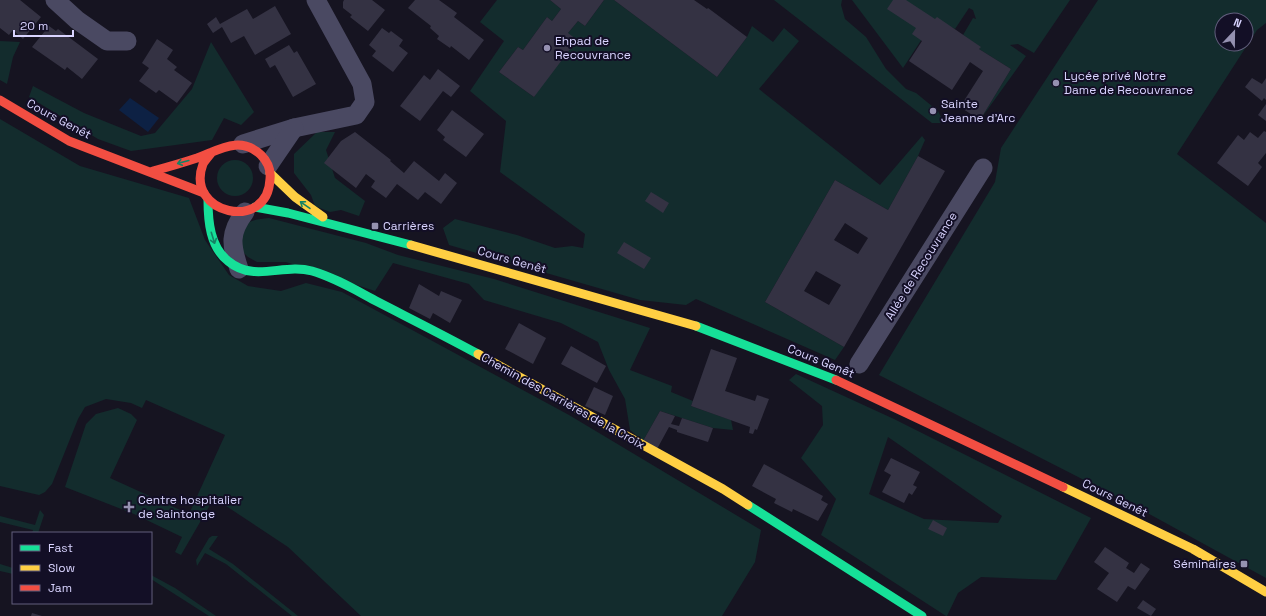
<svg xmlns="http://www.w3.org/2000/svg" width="1266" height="616" viewBox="0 0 1266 616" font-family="'Space Grotesk',sans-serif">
	<rect width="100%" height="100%" fill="#161421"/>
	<g fill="#132c2d" fill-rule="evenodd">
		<polygon points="497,0 550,0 561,9 552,21 547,17 523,50 518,47 499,72 534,97 568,33 578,21 585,26 604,0 614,0 717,77 747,37 752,26 773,42 784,28 799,41 759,89 880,185 922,136 925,140 918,156 888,210 835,180 765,302 844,347 835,360 696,299 686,305 640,300 449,245 443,228 455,219 517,235 555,248 572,246 583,248 585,234 500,172 506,121 470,91 504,41 480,22"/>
		<polygon points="774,0 842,0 841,5 845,19 866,37 886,69 906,89 916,93 938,111 943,121 940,123 932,123"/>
		<polygon points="852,0 1070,0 1034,53 1018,44 1010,45 1026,56 980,120 1011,69 979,49 980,47 963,35 973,18 976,19 973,10 969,8 955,29 935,19 903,68"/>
		<path d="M1098,0h168v23l-9,7 -80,124 89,69v355l-135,-74 -252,-129 116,-193 6,-34zM1222,20h24v24h-24z"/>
		<polygon points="0,41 20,42 13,57 7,84 0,80"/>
		<polygon points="211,42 254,112 241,125 224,118 212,140 131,151 98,139 29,97 33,86 84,113 141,136 155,133 192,89"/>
		<polygon points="0,119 80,166 189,198 205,240 229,275 248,286 281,291 306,283 342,292 569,415 761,530 755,562 722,616 361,616 288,547 214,498 181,555 175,552 182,537 134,514 65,487 86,424 96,414 118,408 131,414 137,420 110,478 189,514 225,435 146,400 142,408 131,403 106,399 85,407 78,419 52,484 45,492 39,495 0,486"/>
		<polygon points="317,132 335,132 326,150 335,178 365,201 359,216 341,210 330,212 315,206 311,195 294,173 294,154"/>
		<circle cx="235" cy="178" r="18"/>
		<path d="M269,218l97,25 32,12 96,24 156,49 -20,42 42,16 -1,6 22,9 -2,5 40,14 2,10 -20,-2 -53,-17 -17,30 -13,-11 -5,-31 -16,-29 -11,-28 -37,-19 -77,-23 -15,-16 -76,-21 -18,28 -89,-29h-29l-9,-5 -7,-7c1,-25 2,-30 28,-32z"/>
		<path d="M796,374l98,45 197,99 -35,62 -75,-3 -23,16 -11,23h-1l-125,-81 15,-36 -35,-41 22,-33 -1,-19 -33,-26zM888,437l114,79 -4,7 -74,-4 -55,-25z"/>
		<polygon points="40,510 44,515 38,533 32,533 33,530 0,522 0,516 35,525"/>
		<polygon points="212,536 218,536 209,549 233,564 298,616 292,616 226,564 205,553 197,566 196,560 209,538"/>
		<polygon points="0,564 13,568 13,574 0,571"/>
		<polygon points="151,575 175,588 216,616 209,616 151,579"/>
	</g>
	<polygon fill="#0d2144" points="130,98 159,118 148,132 119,110"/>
	<g fill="#343243" fill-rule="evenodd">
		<polygon points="0,0 20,0 41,17 23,39 13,30 9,35 0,28"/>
		<polygon points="344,0 372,0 385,10 368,31 350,17 352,15 343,8 343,2"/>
		<polygon points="415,0 439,0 457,13 454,17 484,40 469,60 451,46 450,48 437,39 439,36 430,28 431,26 408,8"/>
		<polygon points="550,0 604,0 585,26 578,21 568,33 577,40 534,97 499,72 518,47 523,50 547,17 552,21 561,9"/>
		<polygon points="614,0 694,0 707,9 708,8 747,37 717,77"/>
		<polygon points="893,0 906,0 935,19 937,17 981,47 979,49 1011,69 980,120 960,107 983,71 970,62 952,90 909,61 922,41 912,34 916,28 887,9"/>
		<polygon points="275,6 291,34 255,55 244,36 231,43 222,27 213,33 207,24 216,17 220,24 247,9 253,19"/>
		<polygon points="49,26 56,31 58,29 98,59 82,79 67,67 65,70 32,47"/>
		<polygon points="382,28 389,33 391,31 403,40 399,46 408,53 393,72 372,56 376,51 369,45"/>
		<polygon points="157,39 173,50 167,59 177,67 174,70 192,83 177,103 159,90 156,93 139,81 149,68 142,63"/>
		<polygon points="289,45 294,53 297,51 316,84 293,97 275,65 270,68 265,59"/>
		<polygon points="438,69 460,86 451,97 443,91 420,121 400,106 424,75 430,80"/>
		<polygon points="1252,78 1262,84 1266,78 1266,100 1264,98 1262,101 1245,87"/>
		<polygon points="1266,104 1266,121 1258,115"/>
		<polygon points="452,110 484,134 466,157 443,140 445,137 437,130"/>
		<polygon points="1264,131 1266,132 1266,153 1258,163 1262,167 1248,186 1217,163 1238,135 1244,140 1250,132 1258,138"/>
		<polygon points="355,132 391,160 390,161 404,173 414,161 439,181 445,173 457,183 441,204 425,192 418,200 397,184 386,198 371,187 375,181 366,174 356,188 324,163 341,141"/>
		<path d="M918,156l27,15 -101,176 -79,-45 70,-122 53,30zM845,223l23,15 -10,16 -24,-14zM816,271l25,14 -12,20 -25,-14z"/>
		<polygon points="651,192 669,203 663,213 645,201"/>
		<polygon points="624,242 651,258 644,269 617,253"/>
		<polygon points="419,284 439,296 441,291 462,300 450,323 433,313 430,319 409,308"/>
		<polygon points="519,323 546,338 533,364 505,349"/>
		<polygon points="571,346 606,366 597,383 561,364"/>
		<polygon points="711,349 737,358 725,391 755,401 757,395 769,399 757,430 755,429 753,434 749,433 750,427 691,406"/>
		<polygon points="594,387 613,396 605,415 585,406"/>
		<polygon points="660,411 675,416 671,424 679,426 682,418 713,428 708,442 677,432 677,430 669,427 657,449 643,441"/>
		<polygon points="891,458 920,472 913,485 917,487 912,495 909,493 904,503 882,492 891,475 884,471"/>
		<polygon points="764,464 823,496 821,500 828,504 818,521 793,509 792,512 774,503 776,499 752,486"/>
		<polygon points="933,520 947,528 943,536 928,529"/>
		<polygon points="1105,547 1129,563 1126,568 1134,573 1141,563 1150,569 1135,590 1128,586 1117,602 1097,589 1109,573 1094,562"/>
		<polygon points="1143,600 1156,609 1151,616 1137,608"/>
		<polygon points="32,613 42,616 31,616"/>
	</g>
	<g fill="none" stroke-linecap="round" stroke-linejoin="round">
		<g stroke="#4a4962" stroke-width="19">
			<polyline points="55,0 77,20 107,41 127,41"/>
			<polyline points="243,144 294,128 356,115 365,102 362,84 316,0"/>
			<polyline points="268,166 294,128"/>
			<path d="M239,269c-8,-24 -10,-36 6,-57"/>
			<polyline points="859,364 983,168"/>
		</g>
		<g stroke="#16e098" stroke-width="9">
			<path d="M208,200c0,21 2,47 20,61 26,22 55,2 84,10 24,7 45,20 66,31 33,17 67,34 100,52"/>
			<polyline points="255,207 288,213 411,245"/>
			<polyline points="696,326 836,380"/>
			<polyline points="748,505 922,616"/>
		</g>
		<g stroke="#ffcf43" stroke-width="9">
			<polyline points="270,173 295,197 323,217"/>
			<polyline points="411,245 696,326"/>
			<polyline points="478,354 723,489 748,505"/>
			<polyline points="1063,487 1193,549 1266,592"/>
		</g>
		<g stroke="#f24e42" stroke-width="9">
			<polyline points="0,100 69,141 204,193"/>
			<path d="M153,171c15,-4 29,-8 44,-13 22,-8 43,-23 64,-3 6,6 10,15 9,24 -2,54 -86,35 -67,-15 2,-4 6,-8 9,-12"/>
			<polyline points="836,380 1063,487"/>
		</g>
	</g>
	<defs><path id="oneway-shaft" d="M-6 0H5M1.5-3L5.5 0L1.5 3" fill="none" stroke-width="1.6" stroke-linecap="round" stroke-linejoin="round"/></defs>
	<g stroke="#158265">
		<use href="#oneway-shaft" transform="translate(183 162) rotate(165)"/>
		<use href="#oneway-shaft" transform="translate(305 205) rotate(-145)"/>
		<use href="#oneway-shaft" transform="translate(213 238) rotate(73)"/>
	</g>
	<g fill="#9591b1" stroke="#130f26" stroke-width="1.5">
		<circle cx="547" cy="48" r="4"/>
		<circle cx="1056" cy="83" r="4"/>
		<circle cx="933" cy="111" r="4"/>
		<rect x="371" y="222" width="8" height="8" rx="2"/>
		<path d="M127 501h4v4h4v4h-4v4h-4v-4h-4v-4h4z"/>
		<rect x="1240" y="560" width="8" height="8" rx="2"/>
	</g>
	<g text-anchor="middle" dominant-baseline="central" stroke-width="4" stroke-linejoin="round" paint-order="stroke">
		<g font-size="12" fill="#d9d4ff" stroke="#130f26" text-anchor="start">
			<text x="555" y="41">Ehpad de<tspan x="555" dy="14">Recouvrance</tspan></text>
			<text x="1064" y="76">Lycée privé Notre<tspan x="1064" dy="14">Dame de Recouvrance</tspan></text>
			<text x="941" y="104">Sainte<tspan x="941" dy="14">Jeanne d'Arc</tspan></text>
			<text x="383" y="226">Carrières</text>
			<text x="138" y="500">Centre hospitalier<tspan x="138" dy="14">de Saintonge</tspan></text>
			<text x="1236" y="564" text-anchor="end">Séminaires</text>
		</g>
		<g font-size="12" fill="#d9d4ff" stroke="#130f26">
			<text transform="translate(59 119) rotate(28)">Cours Genêt</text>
			<text transform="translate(512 260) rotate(16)">Cours Genêt</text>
			<text transform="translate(921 266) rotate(-58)">Allée de Recouvrance</text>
			<text transform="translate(821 361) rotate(22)">Cours Genêt</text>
			<text transform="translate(563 401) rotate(29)">Chemin des Carrières de la Croix</text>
			<text transform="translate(1115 498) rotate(26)">Cours Genêt</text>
		</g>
	</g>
	<rect x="12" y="532" width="140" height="72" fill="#130f26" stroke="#625e7d"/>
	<rect x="20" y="545" width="20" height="6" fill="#16e098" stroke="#625e7d"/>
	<text x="48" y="552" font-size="12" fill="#d9d4ff">Fast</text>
	<rect x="20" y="565" width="20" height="6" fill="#ffcf43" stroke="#625e7d"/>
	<text x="48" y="572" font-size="12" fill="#d9d4ff">Slow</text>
	<rect x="20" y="585" width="20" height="6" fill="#f24e42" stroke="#625e7d"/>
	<text x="48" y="592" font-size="12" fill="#d9d4ff">Jam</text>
	<g transform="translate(1234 32) rotate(22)"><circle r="19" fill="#130f26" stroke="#625e7d"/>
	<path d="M0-3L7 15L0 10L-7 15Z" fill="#9591b1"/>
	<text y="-6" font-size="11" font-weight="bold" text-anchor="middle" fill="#d9d4ff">N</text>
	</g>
	<path d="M14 30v6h59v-6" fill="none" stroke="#d9d4ff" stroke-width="2"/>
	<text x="20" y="30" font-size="12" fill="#d9d4ff" stroke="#130f26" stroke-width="3" paint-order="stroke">20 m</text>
</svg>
